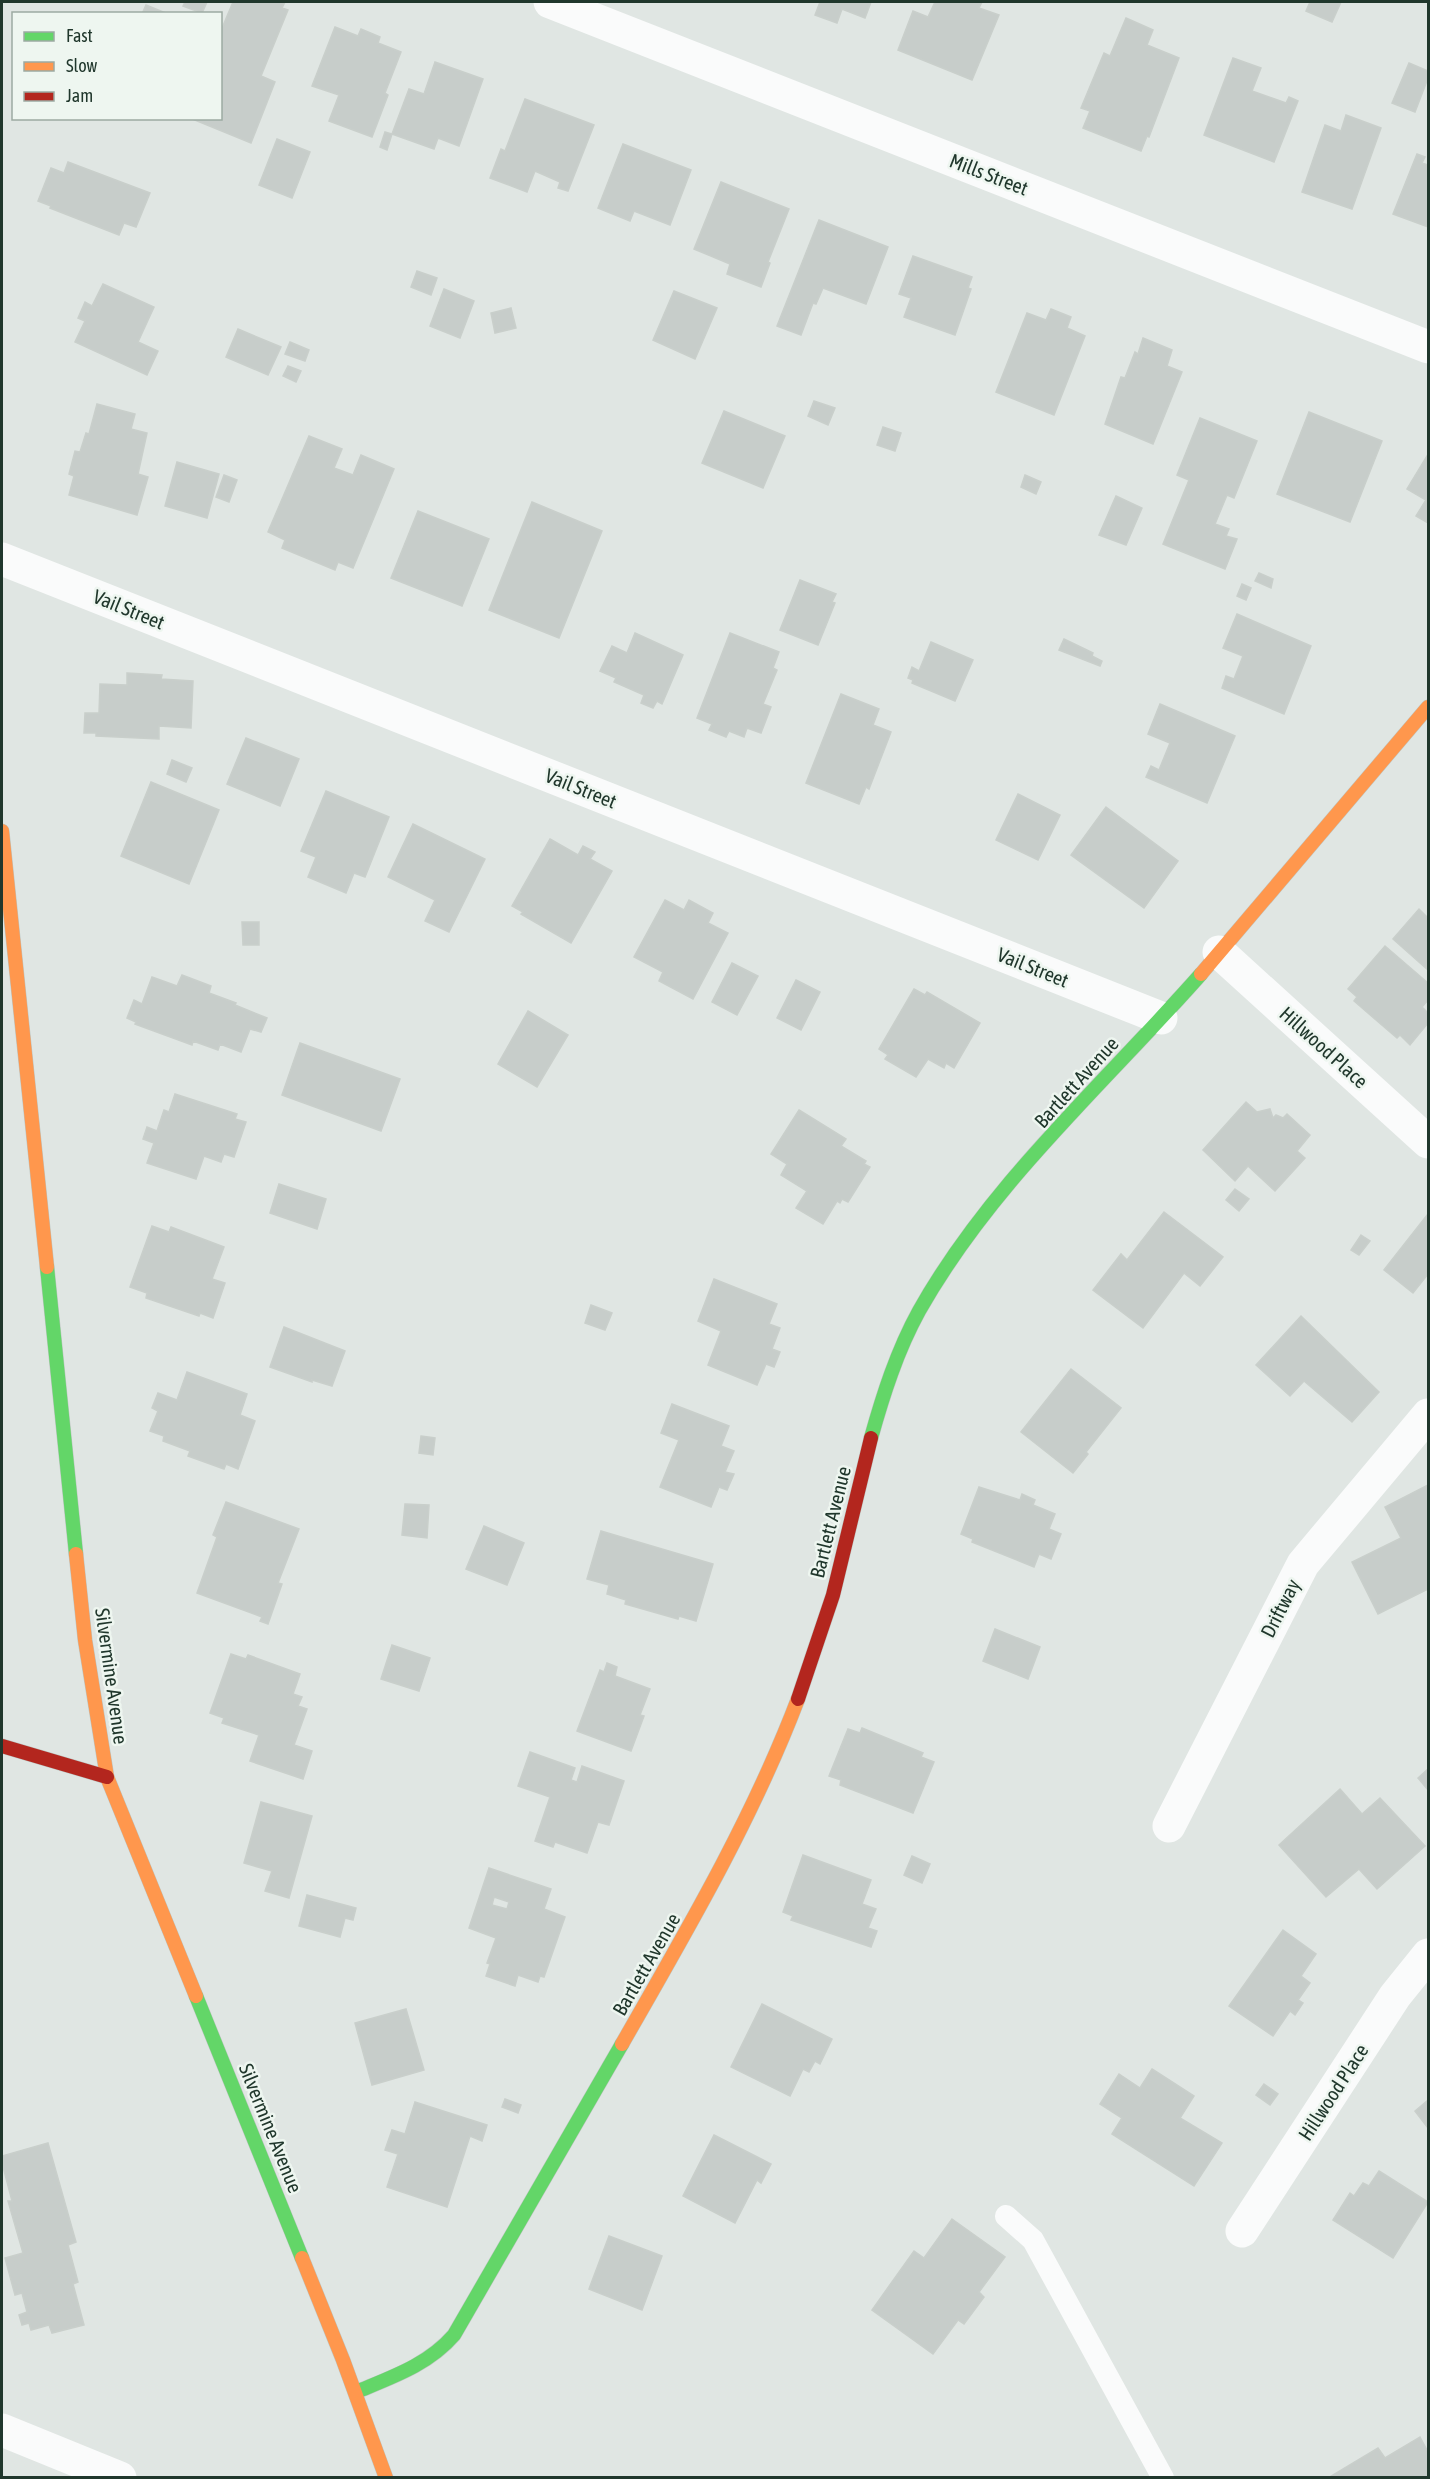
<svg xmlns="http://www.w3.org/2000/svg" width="1430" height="2479" viewBox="0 0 1430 2479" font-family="'Asap Condensed',sans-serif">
	<rect width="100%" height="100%" fill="#e0e6e3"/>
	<g fill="#c7cdca" stroke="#c9cfcb" stroke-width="1.5" fill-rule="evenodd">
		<polygon points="185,2 207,2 202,13 183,6"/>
		<polygon points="233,2 285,2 282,8 288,10 261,76 275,82 251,143 190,118 220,118 220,33"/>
		<polygon points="820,2 871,2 865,18 842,9 837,23 815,15"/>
		<polygon points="935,2 982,2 979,8 999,15 972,80 898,50 913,11 928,17"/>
		<polygon points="1310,2 1341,2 1332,22 1306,11"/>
		<polygon points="146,5 168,14 142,14"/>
		<polygon points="1126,18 1153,30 1147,45 1179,58 1149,137 1147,136 1141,151 1083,128 1090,111 1081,108 1104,53 1110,56"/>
		<polygon points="335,27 358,36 361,29 380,37 378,43 401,52 385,93 388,95 372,137 329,121 339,95 312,86"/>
		<polygon points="1233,58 1261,68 1252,91 1286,103 1289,97 1298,101 1274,162 1204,135"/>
		<polygon points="435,62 483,79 459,146 438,138 434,149 392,134 409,89 424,94"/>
		<polygon points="1409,63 1428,71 1428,78 1415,112 1392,103"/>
		<polygon points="525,99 594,125 568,191 558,188 560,182 535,171 527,192 490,178 501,149 505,151"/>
		<polygon points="1346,115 1381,128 1352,209 1302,192 1325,125 1341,131"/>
		<polygon points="385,132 392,134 387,150 380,147"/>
		<polygon points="277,139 310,152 292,198 259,185"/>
		<polygon points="623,144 691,170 670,225 634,211 630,221 598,208"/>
		<polygon points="1417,154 1425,157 1422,163 1428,165 1428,227 1393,214"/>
		<polygon points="68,162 150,193 136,227 124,223 119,235 50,208 51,206 38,201 51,168 64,173"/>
		<polygon points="721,182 789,209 768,262 770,263 761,287 727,274 730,264 694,249"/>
		<polygon points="819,220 888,247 866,304 823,288 816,304 813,303 801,335 777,326"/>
		<polygon points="913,256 972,277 968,288 971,289 955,335 904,317 911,298 899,294"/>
		<polygon points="417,271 437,278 431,295 411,287"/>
		<polygon points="103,284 154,307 138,342 158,351 147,375 75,342 85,321 78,318 85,302 92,306"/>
		<polygon points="444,289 474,301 460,338 430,326"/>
		<polygon points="674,291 717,308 695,359 653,340"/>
		<polygon points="511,308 516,328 495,333 491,313"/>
		<polygon points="1051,309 1071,317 1067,328 1085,336 1054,415 996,392 1027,313 1046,320"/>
		<polygon points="238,329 281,347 268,375 226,357"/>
		<polygon points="1143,338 1172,350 1167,366 1182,372 1153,444 1105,424 1121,377 1125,378 1135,352 1138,354"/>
		<polygon points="290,342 309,350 305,361 285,354"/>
		<polygon points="288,366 301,371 296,382 283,376"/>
		<polygon points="814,401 835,408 828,425 808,416"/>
		<polygon points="97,404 135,414 131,429 147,433 138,474 148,477 137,515 69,495 74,476 69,474 75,451 80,452 86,433 89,434"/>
		<polygon points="724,411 785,436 763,488 702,463"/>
		<polygon points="1309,412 1382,441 1350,522 1277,494"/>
		<polygon points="1200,418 1257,441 1234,498 1227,495 1215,524 1229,529 1226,536 1237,539 1225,569 1163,544 1189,480 1177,475"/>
		<polygon points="883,427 901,433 895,451 877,445"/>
		<polygon points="309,436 342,449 334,468 353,475 361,455 394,469 353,568 338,562 335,570 282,548 285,540 268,532"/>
		<polygon points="1427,456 1428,457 1428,523 1416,516 1426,500 1407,489"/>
		<polygon points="177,462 219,474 207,518 165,506"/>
		<polygon points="224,475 237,480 229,502 216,497"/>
		<polygon points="1025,475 1041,482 1036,494 1021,487"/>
		<polygon points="1116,496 1142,508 1126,545 1099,535"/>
		<polygon points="532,502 602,531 559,638 489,610"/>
		<polygon points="418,511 489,539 462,606 391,578"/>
		<polygon points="1259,573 1273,579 1271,588 1255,581"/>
		<polygon points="800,580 836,594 832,602 835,603 818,645 780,630"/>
		<polygon points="1242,584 1251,588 1246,600 1237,596"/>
		<polygon points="1237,614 1311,646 1284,714 1222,688 1226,676 1234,679 1243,656 1223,648"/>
		<polygon points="635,633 683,655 662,704 657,701 653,708 641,703 644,695 614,682 616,678 600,671 612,646 627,653"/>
		<polygon points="730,633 779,652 773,668 777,670 763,704 771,707 761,733 747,728 744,737 729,731 726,737 709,730 712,724 697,718"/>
		<polygon points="1064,639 1093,653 1092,656 1102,661 1100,666 1059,650"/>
		<polygon points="931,642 973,660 955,701 912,683 913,680 908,678 912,667 919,671"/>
		<polygon points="127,673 162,675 161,679 193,681 191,728 159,726 159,739 96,736 96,733 84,733 85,713 99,713 100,684 127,685"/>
		<polygon points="841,694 879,709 873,725 891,732 869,789 866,787 859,804 806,783"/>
		<polygon points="1160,704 1235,736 1207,803 1146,777 1151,766 1159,770 1170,743 1148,734"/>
		<polygon points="246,738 299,759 280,806 227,784"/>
		<polygon points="172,760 192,768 186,782 167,774"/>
		<polygon points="151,782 219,810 189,884 121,856"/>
		<polygon points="326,791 389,817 365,877 354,873 346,893 308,877 316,857 301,851"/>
		<polygon points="1018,794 1060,815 1038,860 996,840"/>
		<polygon points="1106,807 1178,861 1144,908 1071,855"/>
		<polygon points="413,824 485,859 449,932 425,921 435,900 388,877"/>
		<polygon points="550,839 578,855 583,846 595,852 590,859 612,871 571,943 521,914 523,912 512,906"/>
		<polygon points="665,900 684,910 689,900 713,913 708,923 728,933 693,999 659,981 663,972 634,957"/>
		<polygon points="1419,909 1428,918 1427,969 1393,939"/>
		<polygon points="242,922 259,922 259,945 243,945"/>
		<polygon points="1385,946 1428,983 1428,1000 1422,1007 1428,1013 1428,1023 1410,1045 1400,1035 1397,1038 1354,1001 1357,997 1348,989"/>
		<polygon points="732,963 758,976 737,1015 712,1002"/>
		<polygon points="182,975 211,986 209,993 236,1003 235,1005 267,1018 261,1032 250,1029 241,1052 220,1044 218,1050 193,1041 192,1045 135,1024 136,1022 127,1018 134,1000 142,1004 152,977 177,986"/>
		<polygon points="796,980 820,992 801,1030 777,1018"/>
		<polygon points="914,989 925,995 927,992 980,1023 954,1068 946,1063 944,1068 928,1059 916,1077 885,1059 888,1055 879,1049"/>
		<polygon points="528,1011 568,1035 537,1087 498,1064"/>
		<polygon points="300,1043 400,1079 381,1131 282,1095"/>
		<polygon points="175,1094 237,1114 235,1119 246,1122 234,1157 224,1154 221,1162 204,1156 196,1179 147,1163 154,1143 143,1139 147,1127 157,1131 164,1110 169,1112"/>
		<polygon points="1246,1102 1257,1112 1270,1109 1273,1118 1276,1115 1283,1118 1287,1114 1310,1135 1297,1151 1305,1158 1275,1191 1248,1166 1235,1181 1203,1150"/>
		<polygon points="799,1110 846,1139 841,1146 866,1161 864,1164 870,1167 848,1202 842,1199 840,1203 837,1201 823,1224 796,1208 807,1191 781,1175 787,1164 771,1154"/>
		<polygon points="279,1184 326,1199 317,1229 270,1213"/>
		<polygon points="1235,1189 1249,1199 1239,1211 1226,1200"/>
		<polygon points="1164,1212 1223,1257 1200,1286 1184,1273 1143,1328 1093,1290 1121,1254 1127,1260"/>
		<polygon points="1428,1214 1428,1274 1413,1293 1384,1270"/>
		<polygon points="152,1226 169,1232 171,1227 224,1247 212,1279 225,1283 213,1318 200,1313 199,1316 146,1298 147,1293 130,1287"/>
		<polygon points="1361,1235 1370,1241 1359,1255 1351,1250"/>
		<polygon points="714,1279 777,1304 769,1324 780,1328 772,1349 780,1352 774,1367 766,1364 757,1385 708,1365 721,1331 698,1321"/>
		<polygon points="591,1305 612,1313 605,1330 585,1323"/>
		<polygon points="1301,1316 1379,1392 1352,1422 1304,1381 1290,1396 1256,1365"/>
		<polygon points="284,1327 345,1351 332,1386 312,1380 312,1382 270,1367"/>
		<polygon points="1071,1369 1121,1408 1086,1452 1088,1454 1073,1473 1021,1432"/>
		<polygon points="187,1372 247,1394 240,1415 255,1421 238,1469 226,1464 224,1469 188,1456 190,1451 163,1441 164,1436 150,1431 158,1411 152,1408 158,1393 177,1400"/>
		<polygon points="672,1404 729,1426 721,1446 734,1451 725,1472 734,1474 727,1490 719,1487 711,1507 660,1487 679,1440 661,1433"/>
		<polygon points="421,1436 435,1438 433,1455 419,1453"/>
		<polygon points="1428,1485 1428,1589 1378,1614 1352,1562 1401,1538 1385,1507"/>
		<polygon points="979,1487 1020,1500 1022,1494 1035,1500 1033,1505 1055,1514 1049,1529 1061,1534 1051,1559 1039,1554 1034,1567 972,1542 973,1539 961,1534"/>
		<polygon points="226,1502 299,1529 278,1583 282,1584 268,1624 260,1621 262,1617 197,1593 217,1537 213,1535"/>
		<polygon points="405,1504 429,1505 427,1538 402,1535"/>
		<polygon points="484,1526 524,1543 507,1585 466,1569"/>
		<polygon points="601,1531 713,1564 696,1621 679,1616 678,1619 625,1604 626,1600 607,1594 609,1585 587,1579"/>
		<polygon points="995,1629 1040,1647 1028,1679 983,1661"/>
		<polygon points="392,1645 430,1658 419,1691 381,1679"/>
		<polygon points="231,1654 246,1659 248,1655 300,1674 293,1694 302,1697 298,1706 307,1709 294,1745 312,1751 303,1779 250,1761 259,1735 222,1723 224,1718 210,1713"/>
		<polygon points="607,1663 617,1667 615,1676 650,1689 640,1715 644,1716 631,1751 577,1731 600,1670 604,1672"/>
		<polygon points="862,1728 923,1753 921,1757 934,1762 913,1813 840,1785 841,1780 829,1776 848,1729 860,1733"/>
		<polygon points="530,1752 575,1768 571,1780 577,1782 582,1766 624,1781 609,1825 598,1822 587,1853 555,1842 553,1847 535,1841 550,1797 518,1786"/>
		<polygon points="1428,1769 1428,1790 1418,1778"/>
		<polygon points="1340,1789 1362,1814 1380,1798 1425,1846 1377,1889 1359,1869 1326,1897 1279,1845"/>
		<polygon points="261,1802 312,1816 289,1898 265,1891 272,1871 244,1863"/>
		<polygon points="803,1855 871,1880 862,1904 876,1909 868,1928 877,1931 871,1947 791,1920 793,1916 783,1912"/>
		<polygon points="912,1856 930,1864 922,1883 904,1875"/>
		<path d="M489,1868l62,21 -7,20 21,8 -21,60 -4,-1 -2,6 -20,-7 -3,11 -29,-10 4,-12 -3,-1 9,-25 -27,-10zM494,1897l15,5 -2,7 -15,-4z"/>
		<polygon points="307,1895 356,1908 353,1920 345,1918 340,1937 299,1926"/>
		<polygon points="1283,1930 1316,1954 1301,1976 1310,1983 1298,2000 1303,2003 1295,2015 1290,2011 1273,2036 1229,2006"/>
		<polygon points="762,2004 832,2039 820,2064 815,2061 809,2072 803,2069 790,2096 731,2067"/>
		<polygon points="406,2009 424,2070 372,2085 355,2023"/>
		<polygon points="1152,2069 1194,2096 1180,2118 1222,2143 1194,2186 1112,2134 1122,2118 1100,2104 1119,2074 1140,2088"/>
		<polygon points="1264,2084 1278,2094 1270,2105 1256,2095"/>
		<polygon points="505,2099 521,2105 518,2113 502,2107"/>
		<polygon points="1428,2100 1428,2128 1415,2111"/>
		<polygon points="415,2102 487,2125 482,2141 470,2136 447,2207 387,2187 398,2154 385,2150 392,2130 405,2134"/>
		<polygon points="714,2135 771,2164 761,2183 757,2180 735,2223 683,2196"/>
		<polygon points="48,2143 76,2242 68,2245 78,2282 73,2284 84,2325 52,2333 49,2325 31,2330 29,2323 22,2325 19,2315 27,2312 22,2293 15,2295 5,2258 23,2253 8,2201 12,2201 2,2163 2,2156"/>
		<polygon points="1379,2171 1428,2202 1393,2258 1333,2220 1350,2193 1354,2196 1363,2183 1369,2186"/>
		<polygon points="952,2219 1005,2257 979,2292 984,2297 964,2324 958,2320 933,2354 872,2310 914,2251 924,2258"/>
		<polygon points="609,2236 662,2256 642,2310 589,2289"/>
		<polygon points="1420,2437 1428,2452 1428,2478 1328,2478 1378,2448 1385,2458"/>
	</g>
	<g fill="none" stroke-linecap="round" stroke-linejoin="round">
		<g stroke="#bdc5c1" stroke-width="15">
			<g id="fast">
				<polyline points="47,1267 76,1554"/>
				<path d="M871,1438c12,-43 26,-87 48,-127 72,-128 186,-228 282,-337"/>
				<polyline points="196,1996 302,2258"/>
				<path d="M356,2392c36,-15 72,-27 98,-57l168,-291"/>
			</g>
		</g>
		<g stroke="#bdc5c1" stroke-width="15">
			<g id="slow">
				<polyline points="2,831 47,1267"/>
				<polyline points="1201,974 1428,707"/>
				<polyline points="76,1554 85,1640 107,1777 196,1996"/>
				<path d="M622,2044c64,-112 130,-224 176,-345"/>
				<polyline points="302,2258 343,2360 386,2478"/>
			</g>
		</g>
		<g stroke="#bdc5c1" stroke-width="15">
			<g id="jam">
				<polyline points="798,1699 833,1595 871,1438"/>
				<polyline points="2,1746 107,1777"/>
			</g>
		</g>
		<polyline stroke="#fafbfb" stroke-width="22" points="1006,2216 1033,2240 1163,2478"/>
		<g stroke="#fafbfb" stroke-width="33">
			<polyline points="550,2 1428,347"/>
			<polyline points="2,559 1161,1018"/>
			<polyline points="1219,952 1428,1142"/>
			<polyline points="1169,1826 1303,1564 1428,1415"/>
			<polyline points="1242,2231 1395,1996 1428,1955"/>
			<polyline points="2,2430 120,2478"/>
		</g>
		<use href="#fast" stroke="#63d668" stroke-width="14"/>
		<use href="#slow" stroke="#ff974d" stroke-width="14"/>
		<use href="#jam" stroke="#b3261e" stroke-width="14"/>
	</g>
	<g text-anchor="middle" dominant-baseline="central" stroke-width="5" stroke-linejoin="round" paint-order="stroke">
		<g font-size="20" fill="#20372c" stroke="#eef6f0">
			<text transform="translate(989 174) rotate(21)">Mills Street</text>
			<text transform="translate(129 609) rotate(22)">Vail Street</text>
			<text transform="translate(581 788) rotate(22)">Vail Street</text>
			<text transform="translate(1033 967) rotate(22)">Vail Street</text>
			<text transform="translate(1324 1047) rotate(42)">Hillwood Place</text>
			<text transform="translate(1076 1082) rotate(-48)">Bartlett Avenue</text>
			<text transform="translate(830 1522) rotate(-76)">Bartlett Avenue</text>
			<text transform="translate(1280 1608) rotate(-63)">Driftway</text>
			<text transform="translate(112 1676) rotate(82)">Silvermine Avenue</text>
			<text transform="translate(646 1964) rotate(-60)">Bartlett Avenue</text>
			<text transform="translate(1333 2092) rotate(-57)">Hillwood Place</text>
			<text transform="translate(271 2128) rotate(68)">Silvermine Avenue</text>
		</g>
	</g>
	<rect width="1430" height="2479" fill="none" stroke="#20372c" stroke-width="6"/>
	<rect x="12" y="12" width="210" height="108" fill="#eef6f0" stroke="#9caaa2" stroke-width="1.5"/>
	<rect x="24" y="32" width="30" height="9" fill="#63d668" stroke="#9caaa2" stroke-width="1.5"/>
	<text x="66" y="42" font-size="18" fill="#20372c">Fast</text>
	<rect x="24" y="62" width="30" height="9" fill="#ff974d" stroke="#9caaa2" stroke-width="1.5"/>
	<text x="66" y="72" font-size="18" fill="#20372c">Slow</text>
	<rect x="24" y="92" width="30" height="9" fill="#b3261e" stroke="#9caaa2" stroke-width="1.5"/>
	<text x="66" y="102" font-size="18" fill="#20372c">Jam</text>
</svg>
